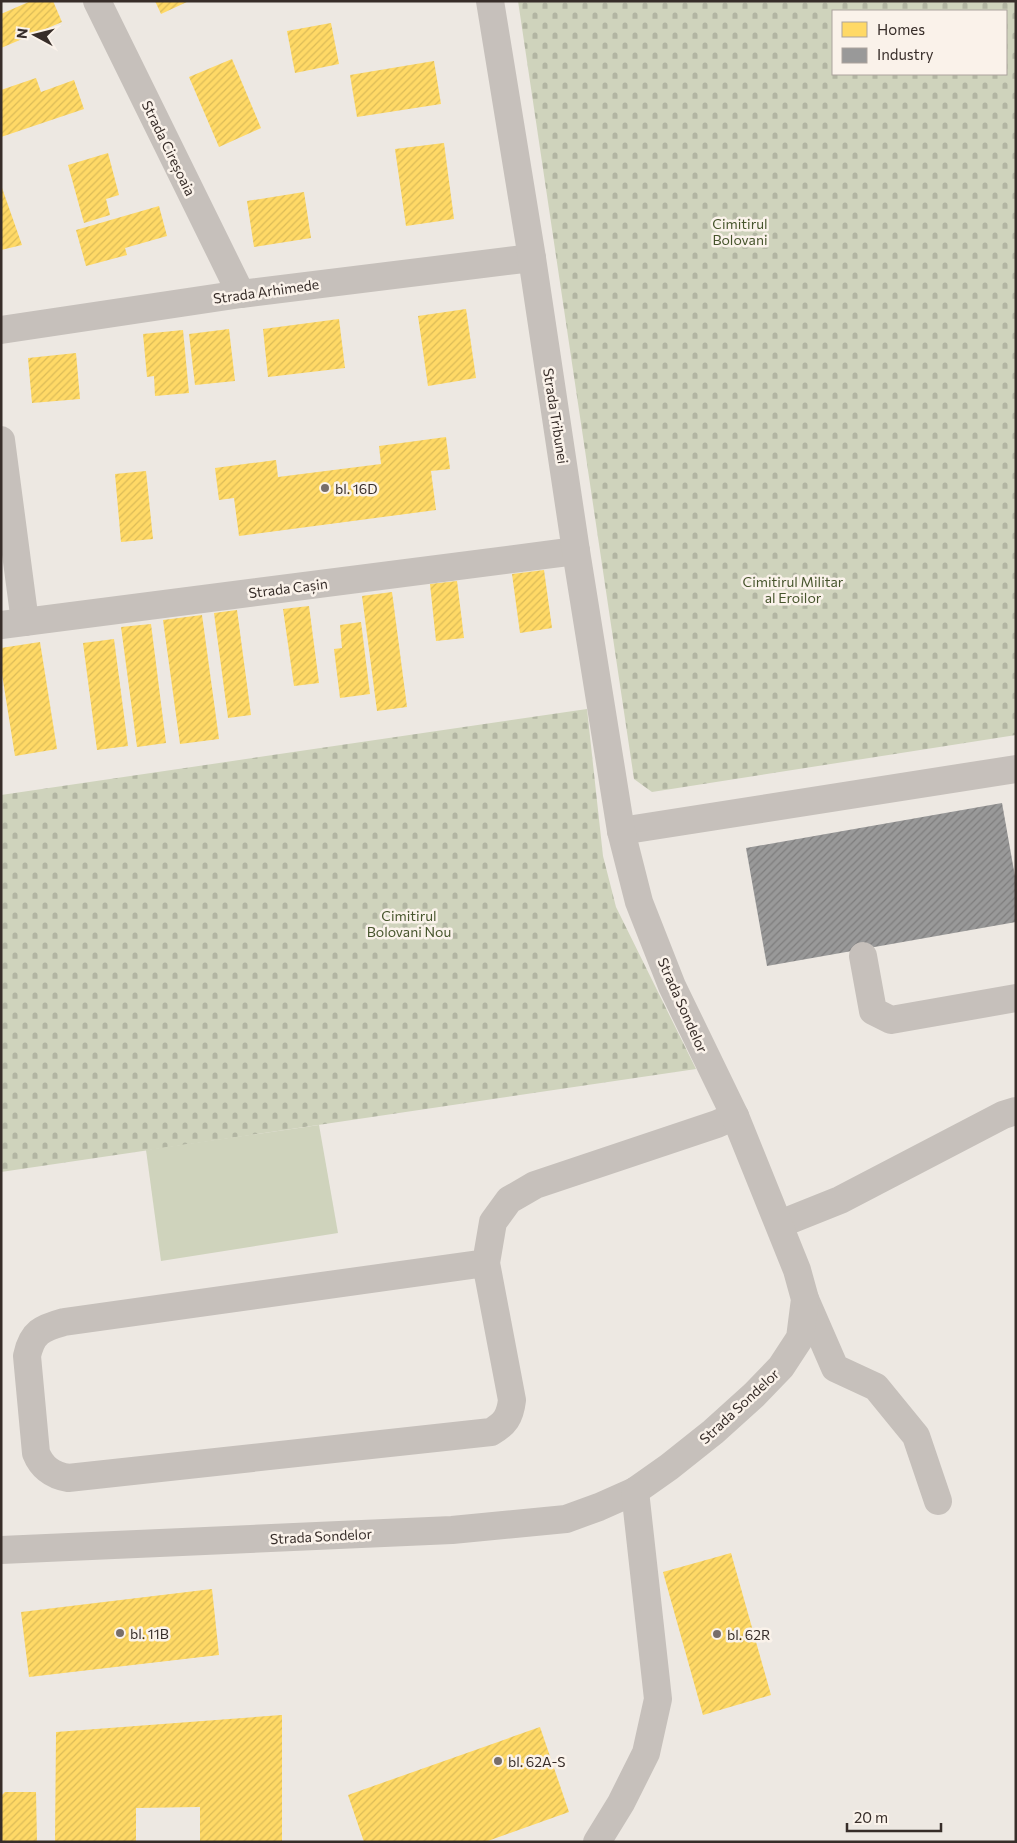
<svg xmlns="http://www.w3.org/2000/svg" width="1017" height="1843" viewBox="0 0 1017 1843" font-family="Commissioner,sans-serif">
	<defs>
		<pattern id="cemetery-stones" width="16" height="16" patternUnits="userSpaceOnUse" patternTransform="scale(1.25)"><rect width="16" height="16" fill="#cfd3bc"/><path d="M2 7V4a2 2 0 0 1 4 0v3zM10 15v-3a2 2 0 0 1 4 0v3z" fill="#b2b5a2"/></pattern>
		<pattern id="homes-hatch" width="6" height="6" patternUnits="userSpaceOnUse" patternTransform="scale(1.25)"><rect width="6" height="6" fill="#ffd966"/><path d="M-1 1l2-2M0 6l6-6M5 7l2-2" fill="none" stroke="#dbbb58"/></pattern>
		<pattern id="industry-hatch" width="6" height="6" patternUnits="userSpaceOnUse" patternTransform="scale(1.25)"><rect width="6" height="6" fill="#999"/><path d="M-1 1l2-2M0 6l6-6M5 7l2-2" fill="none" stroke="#7e7d7d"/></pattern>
	</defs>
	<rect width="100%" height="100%" fill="#ede8e2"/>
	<g fill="url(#cemetery-stones)" fill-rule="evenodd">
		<path d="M518,1h498v734l-364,57 -18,-13zM833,11h173v63h-173z"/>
		<polygon points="587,709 603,856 616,907 696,1069 1,1172 1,795"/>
	</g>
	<polygon fill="#cfd3bc" points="319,1125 338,1233 161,1261 146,1150"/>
	<g fill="url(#homes-hatch)">
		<polygon points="31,1 53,1 62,22 1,48 1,14"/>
		<polygon points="155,1 189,1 161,14"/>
		<polygon points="331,23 339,64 295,73 287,31"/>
		<polygon points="232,59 261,128 219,147 189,77"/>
		<polygon points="434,61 441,104 357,117 350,75"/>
		<polygon points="36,78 41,92 74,80 84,109 1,137 1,90"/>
		<polygon points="444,143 454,219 406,226 395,149"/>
		<polygon points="108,153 119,195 106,199 110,215 84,223 68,165"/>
		<polygon points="1,185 22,245 1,250"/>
		<polygon points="304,192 311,238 254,247 247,201"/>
		<polygon points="159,206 167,236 125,248 127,255 86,266 76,230"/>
		<polygon points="466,309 476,378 428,386 418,316"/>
		<polygon points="339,319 345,368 268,377 263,329"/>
		<polygon points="229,329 235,381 195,385 189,334"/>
		<polygon points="183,330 189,393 155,396 154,376 147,377 143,334"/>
		<polygon points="76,353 80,399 32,403 28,358"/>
		<polygon points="446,437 450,469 431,471 436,510 239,536 234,498 219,500 215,468 276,460 278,477 381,464 379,446"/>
		<polygon points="146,471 153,539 121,542 115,474"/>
		<polygon points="544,570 552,628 520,633 512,574"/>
		<polygon points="457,581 464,638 436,641 430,584"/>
		<polygon points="392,592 407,707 377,711 362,596"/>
		<polygon points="309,606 319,683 294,686 283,609"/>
		<polygon points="237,610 251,715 228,718 214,613"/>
		<polygon points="202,615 219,739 180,744 163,620"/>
		<polygon points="361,622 370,694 340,698 334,649 342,648 340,625"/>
		<polygon points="151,624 166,743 137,747 121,627"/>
		<polygon points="114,639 128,746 97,750 83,643"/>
		<polygon points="40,642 57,749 15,756 1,668 1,648"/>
		<polygon points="731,1553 771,1695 703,1715 663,1572"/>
		<polygon points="212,1589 219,1655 29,1677 21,1612"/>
		<polygon points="282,1715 282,1842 200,1842 200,1807 136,1808 136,1842 55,1842 56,1732"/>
		<polygon points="540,1727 569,1812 485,1842 364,1842 348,1795"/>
		<polygon points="5,1792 36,1792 37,1842 1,1842 1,1796"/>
	</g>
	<polygon fill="url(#industry-hatch)" points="1002,803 1016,882 1016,922 767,966 746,848"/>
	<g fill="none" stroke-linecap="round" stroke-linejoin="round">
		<g stroke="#c6c0bb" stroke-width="28">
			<polyline points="97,1 241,294"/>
			<polyline points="1,330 241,294 532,258"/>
			<polyline points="1,440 25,622"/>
			<polyline points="1,625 576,551"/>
			<polyline points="621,831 1016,769"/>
			<polyline points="863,956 873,1011 891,1020 1016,998"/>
			<polyline points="780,1224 840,1200 1003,1115 1016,1111"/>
			<path d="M486,1263l26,137c-2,17 -7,24 -21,32l-423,46c-16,-3 -26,-10 -32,-25l-9,-97c5,-24 15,-28 37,-34l422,-59 7,-41 16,-22 26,-15 182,-61 18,-8"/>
			<polyline points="805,1299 835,1368 876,1387 916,1436 938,1501"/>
			<polyline points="1,1550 452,1530 566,1519 599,1507 635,1491 669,1467 713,1432 754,1395 781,1367 800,1338 805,1299 797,1270 735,1116 672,986 639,902 621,831 576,551 532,258 490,1"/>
			<polyline points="597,1842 621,1803 646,1753 658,1699 635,1491"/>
		</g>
	</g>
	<g fill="#776e6a" stroke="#faf2ea" stroke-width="2">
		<circle cx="325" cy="488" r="5"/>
		<circle cx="120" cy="1633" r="5"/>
		<circle cx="717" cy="1634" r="5"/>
		<circle cx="498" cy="1761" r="5"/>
	</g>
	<g text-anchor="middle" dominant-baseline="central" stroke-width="5" stroke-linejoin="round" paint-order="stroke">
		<g font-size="14" fill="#372d29" stroke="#faf2ea">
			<text transform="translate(169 148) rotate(64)">Strada Cireșoaia</text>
			<text transform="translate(266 291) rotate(-8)">Strada Arhimede</text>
			<text transform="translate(556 416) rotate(81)">Strada Tribunei</text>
			<text transform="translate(288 588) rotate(-7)">Strada Cașin</text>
			<text transform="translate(683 1005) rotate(66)">Strada Sondelor</text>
			<text transform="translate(739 1406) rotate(-43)">Strada Sondelor</text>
			<text transform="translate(321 1536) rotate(-3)">Strada Sondelor</text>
		</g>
		<g font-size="14" fill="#47552d" stroke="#faf2ea">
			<text x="740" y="223">Cimitirul<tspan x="740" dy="16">Bolovani</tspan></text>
			<text x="793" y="581">Cimitirul Militar<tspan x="793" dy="16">al Eroilor</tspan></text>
			<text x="409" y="915">Cimitirul<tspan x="409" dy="16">Bolovani Nou</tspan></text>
		</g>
		<g font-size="14" fill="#372d29" stroke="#faf2ea" text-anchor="start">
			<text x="335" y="488">bl. 16D</text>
			<text x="130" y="1633">bl. 11B</text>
			<text x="727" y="1634">bl. 62R</text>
			<text x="508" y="1761">bl. 62A-S</text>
		</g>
	</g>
	<rect width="1017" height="1843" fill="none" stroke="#372d29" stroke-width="5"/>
	<rect x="832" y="10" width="175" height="65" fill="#faf2ea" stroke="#aca39d"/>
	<rect x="842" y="22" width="25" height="15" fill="#ffd966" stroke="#aca39d"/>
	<text x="877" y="35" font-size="15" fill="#372d29">Homes</text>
	<rect x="842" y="48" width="25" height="15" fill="#999999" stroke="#aca39d"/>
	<text x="877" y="60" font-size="15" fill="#372d29">Industry</text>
	<g transform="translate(35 35) rotate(277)" stroke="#faf2ea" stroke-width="4" paint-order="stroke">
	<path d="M0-4L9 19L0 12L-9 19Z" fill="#372d29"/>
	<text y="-8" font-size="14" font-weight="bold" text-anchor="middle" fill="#372d29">N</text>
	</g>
	<path d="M847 1823v8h94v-8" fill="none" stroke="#372d29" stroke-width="2.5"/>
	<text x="854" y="1823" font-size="15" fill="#372d29" stroke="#faf2ea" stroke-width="4" paint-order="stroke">20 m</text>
</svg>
